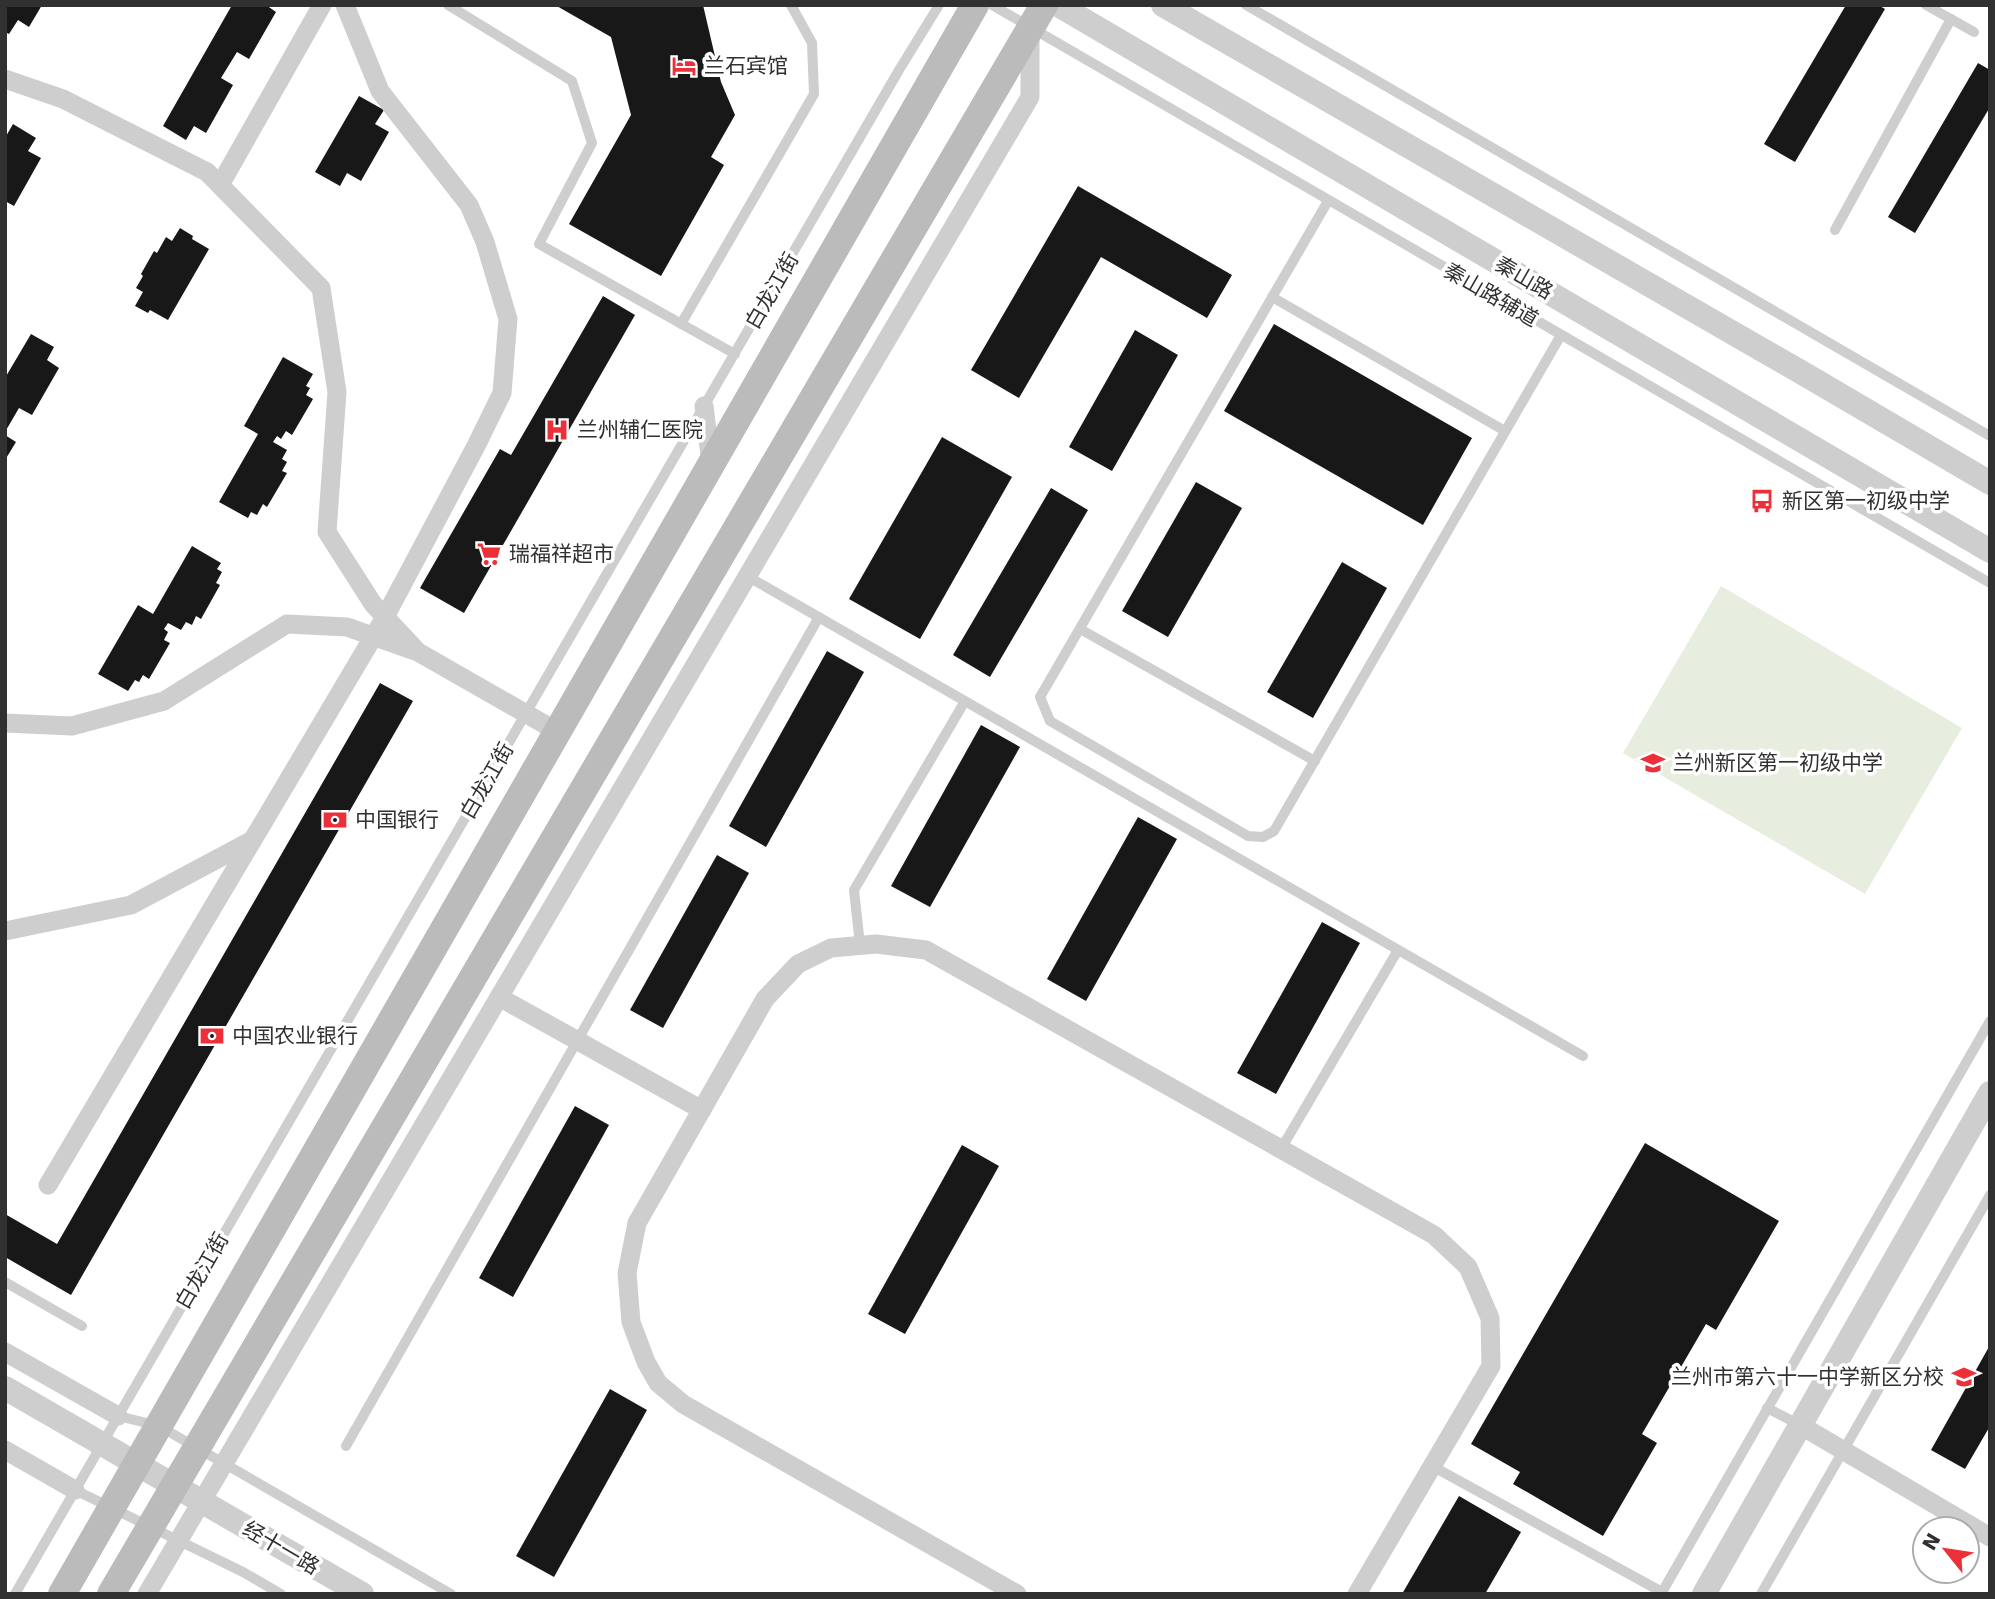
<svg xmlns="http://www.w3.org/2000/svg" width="1995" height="1599" viewBox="0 0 1995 1599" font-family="'DejaVu Sans','Noto Sans SC',sans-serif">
	<rect width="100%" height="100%" fill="#fff"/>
	<polygon fill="#e7eedf" points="1721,586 1962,728 1865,894 1623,753"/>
	<g fill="#181818">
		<polygon points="5,5 42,5 29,27 18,20 9,34 5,32"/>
		<polygon points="232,5 266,5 276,12 249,59 237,52 221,78 233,85 206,133 194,126 186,140 163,126"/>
		<polygon points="555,5 703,5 721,82 735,115 711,157 724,165 661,276 569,224 631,115 611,37"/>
		<polygon points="1846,5 1878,5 1885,9 1795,162 1764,144"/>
		<polygon points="1978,63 1990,70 1990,107 1915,233 1888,217"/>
		<polygon points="359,96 384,110 375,124 389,132 361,181 347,173 340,186 315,172"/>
		<polygon points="13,124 36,138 28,151 41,158 14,206 5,201 5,138"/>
		<polygon points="1078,186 1232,275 1207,318 1101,257 1019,398 971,370"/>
		<polygon points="180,228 193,236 192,239 209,249 168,320 150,310 148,313 135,306 143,292 136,288 143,276 141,274 154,251 157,253 166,237 172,241"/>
		<polygon points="603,296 635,315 464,613 420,588 500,449 511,455"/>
		<polygon points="1274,324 1472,438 1423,525 1224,411"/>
		<polygon points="1135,330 1178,355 1112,471 1069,447"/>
		<polygon points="31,334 54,347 47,360 59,368 32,415 19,408 5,432 5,378"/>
		<polygon points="283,357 313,374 306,386 310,388 306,395 313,399 292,435 286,431 281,439 277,436 273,442 287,450 282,459 287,462 282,471 287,473 267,507 263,504 257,515 251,512 248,518 219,502 258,434 244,426"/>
		<polygon points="5,435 16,442 5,460"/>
		<polygon points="942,437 1012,477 920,639 849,599"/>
		<polygon points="1196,482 1242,508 1168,637 1122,611"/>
		<polygon points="1051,488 1088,510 990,677 953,655"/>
		<polygon points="192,546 221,563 217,569 222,572 216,583 220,585 201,619 196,616 192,625 186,622 181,630 168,623 164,629 168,632 164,640 170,643 149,679 143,675 139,682 135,680 128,691 98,674 138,605 153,614"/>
		<polygon points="1342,562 1387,588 1313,718 1267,692"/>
		<polygon points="827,651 864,672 766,847 729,826"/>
		<polygon points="380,683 413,701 71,1295 5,1257 5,1214 57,1244"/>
		<polygon points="981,725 1020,747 930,907 891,886"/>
		<polygon points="1138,817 1177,839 1086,1001 1047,979"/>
		<polygon points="717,855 749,873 663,1028 630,1010"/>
		<polygon points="1322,922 1360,943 1276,1094 1237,1073"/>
		<polygon points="575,1106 609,1125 513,1297 479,1278"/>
		<polygon points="1645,1143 1779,1221 1716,1330 1706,1324 1642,1434 1657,1443 1603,1536 1513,1484 1520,1472 1471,1444"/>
		<polygon points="962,1145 999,1166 905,1334 868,1314"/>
		<polygon points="1990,1345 1990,1426 1965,1469 1931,1450"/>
		<polygon points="610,1389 647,1410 554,1577 516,1556"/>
		<polygon points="1459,1496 1521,1532 1485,1594 1402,1594"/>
	</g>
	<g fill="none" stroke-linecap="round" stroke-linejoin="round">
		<g stroke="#cecece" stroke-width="10">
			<polyline points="448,5 572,81 592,143 539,244 735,354"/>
			<polyline points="992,5 1990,583"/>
			<polyline points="1246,5 1990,436"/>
			<polyline points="1926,5 1974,32"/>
			<polyline points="1328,201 1040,697 1050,721 1248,836 1263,837 1274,831 1561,335"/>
			<polyline points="1835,230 1951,19"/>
			<polyline points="1272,297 1505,431"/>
			<polyline points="681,324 814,94 812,43 791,5"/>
			<polyline points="747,576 1583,1056"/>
			<polyline points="1080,629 1315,761"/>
			<polyline points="860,945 854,890 965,701"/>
			<polyline points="1281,1149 1398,950"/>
			<polyline points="5,1282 82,1326"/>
			<polyline points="1767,1408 1800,1425"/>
			<polyline points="118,1416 159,1426 451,1594"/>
			<polyline points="346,1446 819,617"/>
			<polyline points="1432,1466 1662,1592"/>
			<polyline points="75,1490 243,1572 281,1594"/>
			<polyline points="15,1594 899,70 939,5"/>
			<polyline points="1661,1594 1990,1021"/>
			<polyline points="1761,1594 1990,1195"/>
		</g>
		<g stroke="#cecece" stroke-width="19">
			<polyline points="5,79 63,99 207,172 321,288 337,392 327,532 373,604 418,652"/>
			<polyline points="220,185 322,5"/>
			<polyline points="704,406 711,464"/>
			<polyline points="5,723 72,726 164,701 287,624 347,627 418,652 558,732"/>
			<polyline points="5,931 131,905 251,841"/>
			<polyline points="499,997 702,1110"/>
			<polyline points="48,1185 385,617 476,446 502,393 508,319 485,242 469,205 380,91 345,5"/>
			<polyline points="5,1352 118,1416"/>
			<polyline points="1800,1425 1990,1537"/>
			<polyline points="5,1450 75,1490"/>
			<polyline points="147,1594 1030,97 1030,30"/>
			<polyline points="1017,1594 683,1404 658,1383 646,1362 631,1322 627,1273 637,1223 765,999 798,964 831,948 876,944 926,950 1434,1235 1468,1267 1490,1318 1491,1366 1357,1594"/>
		</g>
		<g stroke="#cecece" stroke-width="24">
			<polyline points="1058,5 1990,551"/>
			<polyline points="1163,5 1806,375 1990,483"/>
			<polyline points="5,1388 362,1594"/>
			<polyline points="1704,1594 1990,1093"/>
		</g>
		<g stroke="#bbb" stroke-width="28">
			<polyline points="62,1594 975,5"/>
			<polyline points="111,1594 1044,5"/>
		</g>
	</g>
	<defs>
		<g id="hotel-bare" transform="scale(1.89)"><path d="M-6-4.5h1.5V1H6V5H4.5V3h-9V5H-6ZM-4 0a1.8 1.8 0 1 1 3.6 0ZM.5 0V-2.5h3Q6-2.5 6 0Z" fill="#ec3039" stroke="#fff" stroke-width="2.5" paint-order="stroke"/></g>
		<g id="hospital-bare" transform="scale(1.89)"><path d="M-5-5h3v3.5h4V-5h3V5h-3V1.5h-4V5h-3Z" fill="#ec3039" stroke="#fff" stroke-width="2.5" paint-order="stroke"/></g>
		<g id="bus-bare" transform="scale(1.89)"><path d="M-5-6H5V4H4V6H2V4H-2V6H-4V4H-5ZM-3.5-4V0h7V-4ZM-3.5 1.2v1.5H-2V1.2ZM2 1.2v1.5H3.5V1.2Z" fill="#ec3039" stroke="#fff" stroke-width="2.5" paint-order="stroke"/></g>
		<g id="supermarket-bare" transform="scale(1.89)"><path d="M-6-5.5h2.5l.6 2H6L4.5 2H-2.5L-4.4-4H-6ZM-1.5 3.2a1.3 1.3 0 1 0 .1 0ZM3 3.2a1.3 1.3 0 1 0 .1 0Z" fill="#ec3039" stroke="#fff" stroke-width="2.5" paint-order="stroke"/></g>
		<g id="school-bare" transform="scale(1.89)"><path d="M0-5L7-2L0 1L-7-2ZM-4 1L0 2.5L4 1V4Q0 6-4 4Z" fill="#ec3039" stroke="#fff" stroke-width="2.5" paint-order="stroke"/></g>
		<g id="bank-bare" transform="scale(1.89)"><path d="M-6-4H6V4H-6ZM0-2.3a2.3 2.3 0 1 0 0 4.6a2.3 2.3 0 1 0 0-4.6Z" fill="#ec3039" stroke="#fff" stroke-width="2.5" paint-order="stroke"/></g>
	</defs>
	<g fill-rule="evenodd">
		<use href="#hotel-bare" x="684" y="66"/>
		<use href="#hospital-bare" x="557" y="430"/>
		<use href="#bus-bare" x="1762" y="501"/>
		<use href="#supermarket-bare" x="489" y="554"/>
		<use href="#school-bare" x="1653" y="763"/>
		<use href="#bank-bare" x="335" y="820"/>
		<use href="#bank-bare" x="212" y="1036"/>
		<use href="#school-bare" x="1964" y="1377"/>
	</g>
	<g text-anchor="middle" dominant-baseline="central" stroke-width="7" stroke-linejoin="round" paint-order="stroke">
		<g font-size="21" fill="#313131" stroke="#fff" text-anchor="start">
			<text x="704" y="66">兰石宾馆</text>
			<text x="577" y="430">兰州辅仁医院</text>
			<text x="1782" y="501">新区第一初级中学</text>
			<text x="509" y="554">瑞福祥超市</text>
			<text x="1673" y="763">兰州新区第一初级中学</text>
			<text x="355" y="820">中国银行</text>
			<text x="232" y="1036">中国农业银行</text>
			<text x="1944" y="1377" text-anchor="end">兰州市第六十一中学新区分校</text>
		</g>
		<g font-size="21" fill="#313131" stroke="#fff">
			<text transform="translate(1524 278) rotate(30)">秦山路</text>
			<text transform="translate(772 291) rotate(-60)">白龙江街</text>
			<text transform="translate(1491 295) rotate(30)">秦山路辅道</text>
			<text transform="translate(487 781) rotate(-60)">白龙江街</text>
			<text transform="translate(202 1271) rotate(-60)">白龙江街</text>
			<text transform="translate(281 1548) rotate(30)">经十一路</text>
		</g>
	</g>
	<rect width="1995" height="1599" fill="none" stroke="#313131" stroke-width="14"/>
	<g transform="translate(1946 1550) rotate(300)"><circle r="33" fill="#ffffff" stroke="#adadad" stroke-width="2"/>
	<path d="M0-5L12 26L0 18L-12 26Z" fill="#ec3039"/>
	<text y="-10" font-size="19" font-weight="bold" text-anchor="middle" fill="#313131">N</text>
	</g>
</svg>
